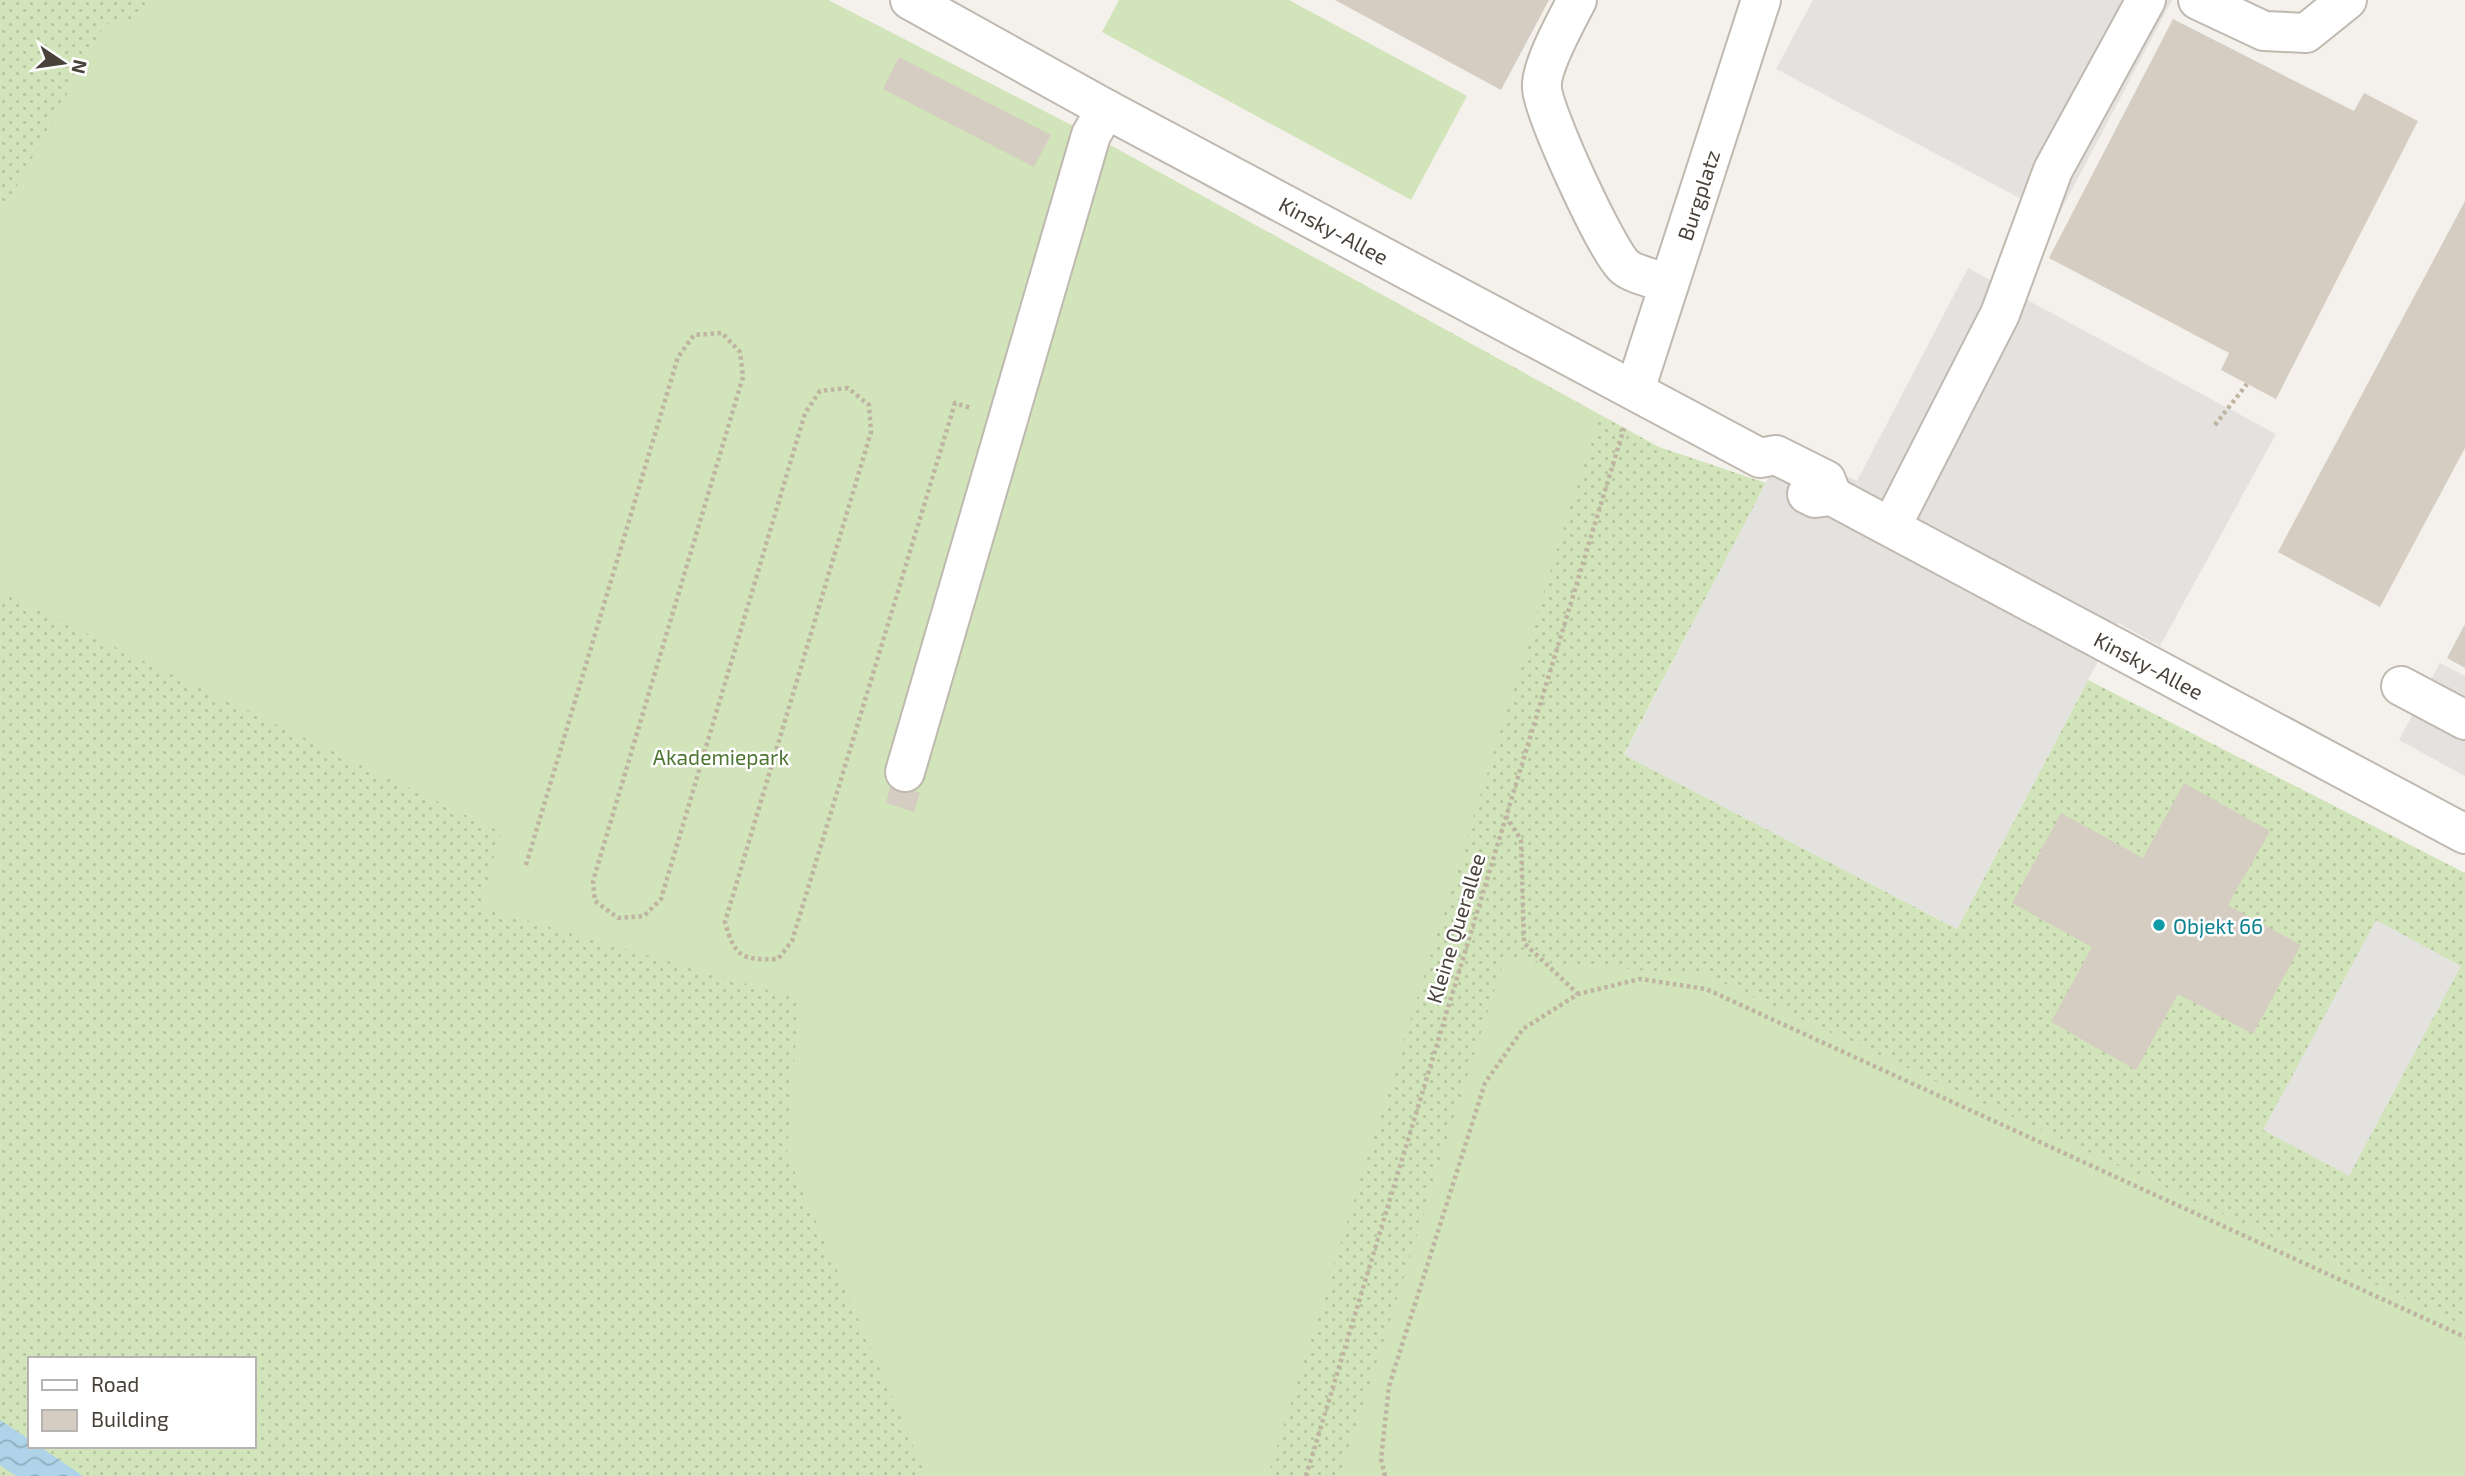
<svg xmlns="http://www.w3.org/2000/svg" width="2465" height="1476" viewBox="0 0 2465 1476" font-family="'Exo 2',sans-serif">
	<defs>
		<pattern id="grass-dots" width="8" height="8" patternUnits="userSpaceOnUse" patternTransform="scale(1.75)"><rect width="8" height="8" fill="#d2e4b9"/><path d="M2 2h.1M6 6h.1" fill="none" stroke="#b6c5a0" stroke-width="1.8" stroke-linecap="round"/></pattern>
		<pattern id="water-waves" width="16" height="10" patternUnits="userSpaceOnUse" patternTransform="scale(1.75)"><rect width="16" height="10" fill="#afd4ea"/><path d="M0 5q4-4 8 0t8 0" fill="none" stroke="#90aebf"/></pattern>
	</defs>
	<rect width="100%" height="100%" fill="#f4f1ec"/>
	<path fill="url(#grass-dots)" fill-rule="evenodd" d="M0,0h828l280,144 551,303 107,36 -142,271 333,175 131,-249 377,193v603h-2465zM30,1359h224v87h-224z"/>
	<g fill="#d2e4b9">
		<polygon points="147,0 828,0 1108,144 1599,415 1268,1476 926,1476 787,1154 799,999 480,907 501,832 0,592 0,217 105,24 136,22"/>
		<polygon points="1119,0 1289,0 1467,96 1411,200 1102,32"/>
		<polygon points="1504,960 1706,975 2465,1326 2465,1476 1341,1476"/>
	</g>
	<g fill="#e4e2df">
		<polygon points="1813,0 2172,0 2057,218 1776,69"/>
		<polygon points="1968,268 2276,434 2160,646 2118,623 1957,929 1624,755 1786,444 1857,481"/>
		<polygon points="2440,663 2465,676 2465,776 2399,740"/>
		<polygon points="2376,920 2461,966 2349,1176 2263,1130"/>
	</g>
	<polygon fill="url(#water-waves)" points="0,1420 30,1440 30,1446 39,1446 83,1476 16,1476 0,1465"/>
	<g fill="#d5cdc2">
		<polygon points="1335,0 1549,0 1501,90"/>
		<polygon points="2173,19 2354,111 2364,93 2418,121 2276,399 2221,370 2229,353 2049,258"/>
		<polygon points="899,57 1051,135 1034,167 883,89"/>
		<polygon points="2465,201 2465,448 2380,607 2278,552"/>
		<polygon points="2465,624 2465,668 2447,658"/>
		<polygon points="2184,783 2270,831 2228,905 2301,945 2253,1034 2178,994 2136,1070 2051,1022 2092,947 2012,903 2061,813 2143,858"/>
		<polygon points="891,784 920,793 914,812 886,803"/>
	</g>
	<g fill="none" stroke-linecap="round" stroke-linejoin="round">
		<g stroke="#bfb9af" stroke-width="42">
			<g id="minor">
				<polyline points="910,0 1106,109 1760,458 1776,455 1826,480 1832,496"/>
				<path d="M1577,0c-10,20 -37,67 -35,88 1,24 65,164 83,179 8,7 33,13 44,17"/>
				<polyline points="2198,0 2264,31 2306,33 2347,0"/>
				<polyline points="1635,390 1761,0"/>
				<polyline points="1807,494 1815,498 1832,496 2465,834"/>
				<polyline points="1891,527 2000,314 2053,170 2146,0"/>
				<polyline points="2401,686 2465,720"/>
				<polyline points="905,772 1091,135 1106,109"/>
			</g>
		</g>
		<g stroke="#bfb4a2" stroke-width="4.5" stroke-dasharray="3.5 3.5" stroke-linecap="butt">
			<polyline points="2215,425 2247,384"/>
			<polyline points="1506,816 1521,840 1524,943 1578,994"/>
			<path d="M526,865l152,-508 16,-22 28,-2 18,19 3,25 -150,504 2,20 23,17 26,-2 17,-17 144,-486 15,-22 28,-3 21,17 2,27 -146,490c10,36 17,38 53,37l14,-18 163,-538 16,5"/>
			<polyline points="1306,1476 1624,428"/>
			<polyline points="1385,1476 1381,1459 1389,1386 1485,1083 1523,1029 1578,994 1640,979 1706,989 2465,1337"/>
		</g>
		<use href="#minor" stroke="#fff" stroke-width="38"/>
	</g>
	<circle fill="#0f9aa8" stroke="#fff" stroke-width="2.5" cx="2159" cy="925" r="7"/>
	<g text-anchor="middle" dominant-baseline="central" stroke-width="5" stroke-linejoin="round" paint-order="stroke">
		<g font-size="21" fill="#48423a" stroke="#fff">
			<text transform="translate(1698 195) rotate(-72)">Burgplatz</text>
			<text transform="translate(1334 230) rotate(28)">Kinsky-Allee</text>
			<text transform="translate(2149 665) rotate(28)">Kinsky-Allee</text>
			<text transform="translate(1455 928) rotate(-73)">Kleine Querallee</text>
		</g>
		<g font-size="21" fill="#4e7532" stroke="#fff">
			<text x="721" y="756">Akademiepark</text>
		</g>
		<g font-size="21" fill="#0d838f" stroke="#fff" text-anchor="start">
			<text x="2173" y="925">Objekt 66</text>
		</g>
	</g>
	<rect x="28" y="1357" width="228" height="91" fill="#ffffff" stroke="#b6b3b0" stroke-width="2"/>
	<rect x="42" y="1380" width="35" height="10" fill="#ffffff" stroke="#b6b3b0" stroke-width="2"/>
	<text x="91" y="1392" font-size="21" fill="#48423a">Road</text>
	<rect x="42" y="1410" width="35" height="21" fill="#d5cdc2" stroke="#b6b3b0" stroke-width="2"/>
	<text x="91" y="1427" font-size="21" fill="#48423a">Building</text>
	<g transform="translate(63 63) rotate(103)" stroke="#ffffff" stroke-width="5" paint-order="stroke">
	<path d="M0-5L12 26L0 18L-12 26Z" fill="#48423a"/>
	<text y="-10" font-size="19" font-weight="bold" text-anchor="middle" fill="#48423a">N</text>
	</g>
</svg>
